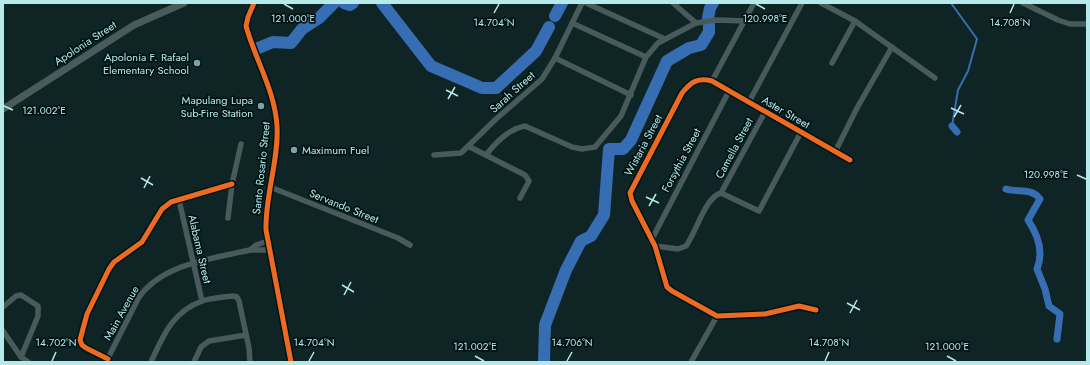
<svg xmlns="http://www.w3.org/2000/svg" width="1090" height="365" viewBox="0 0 1090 365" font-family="Jost,sans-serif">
	<rect width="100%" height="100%" fill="#0f2424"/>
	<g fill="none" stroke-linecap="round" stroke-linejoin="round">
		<polyline stroke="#376db2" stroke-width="2" points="951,3 977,39 968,71 958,90 952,126"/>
		<g stroke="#376db2" stroke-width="7">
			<polyline points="952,126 957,132"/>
			<path d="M1006,189c12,4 25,-2 34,10l-12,21c10,15 16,32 9,49l8,20 4,17 11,8 -3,25"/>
		</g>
		<g stroke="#376db2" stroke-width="12">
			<polyline points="344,3 350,5 353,3"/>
			<polyline points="382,3 431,66 482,88 496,88 536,51 549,27"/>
			<polyline points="555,16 562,3"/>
			<polyline points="708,18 710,8 713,3"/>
			<polyline points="256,49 273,42 291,43 302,29 319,18 334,3"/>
			<polyline points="544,362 545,325 566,270 581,241 591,236 604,215 609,149 623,149 631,140 667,61 689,48 701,45 709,32 709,24"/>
		</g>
		<g stroke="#495a5a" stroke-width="5.5">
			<polyline points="586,3 665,39"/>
			<polyline points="673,3 696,23"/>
			<polyline points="821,3 855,21 935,78"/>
			<polyline points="1023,3 1058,20 1070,24 1087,24"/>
			<polyline points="572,23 646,57"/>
			<polyline points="555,58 631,95"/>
			<polyline points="832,63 855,21"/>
			<polyline points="712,81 754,3"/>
			<polyline points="749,102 802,3"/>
			<polyline points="468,146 525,175 529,181 520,198"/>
			<polyline points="835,152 857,108 892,47"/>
			<polyline points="434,155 461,153 496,119 542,79 555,58 582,3"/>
			<path d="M486,155c9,-12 23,-26 39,-29l47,21 10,2 13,-2 26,-31 25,-59 12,-14 38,-20 20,-3 29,1"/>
			<polyline points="270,187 398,238 410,245"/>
			<polyline points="721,193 759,211 801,132"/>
			<polyline points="179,200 202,301"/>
			<polyline points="228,218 232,184 241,144"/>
			<polyline points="652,239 729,91"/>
			<path d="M655,246l23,3 8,-3c10,-13 19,-49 35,-53l44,-81"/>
			<polyline points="250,250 269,250"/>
			<polyline points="3,307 16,296 21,295 38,306 38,316 21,357"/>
			<path d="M816,310l-17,-4 -34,8 -48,2 -45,-25 -5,-4 -12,-41 -23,-45 -2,-8 52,-100c9,-11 16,-16 30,-12l138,79"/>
			<polyline points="3,331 21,357 28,362"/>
			<polyline points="108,359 86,348 82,345 80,340 87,314 109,269 114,262 142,242 162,209 171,202 232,184"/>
			<path d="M106,362l33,-65c25,-34 73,-38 111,-47l6,-5 12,-4"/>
			<path d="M151,362c12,-26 21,-50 51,-61 9,-3 21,-4 31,-5l4,1 2,4 10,47 1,14"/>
			<polyline points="194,362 201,347 209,341 246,335"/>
			<polyline points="691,362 717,316"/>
		</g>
		<g stroke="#495b5b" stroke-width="7">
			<path d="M254,3l-6,14 -2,9c9,33 29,65 31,100 2,34 -12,69 -11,104l25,132"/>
			<polyline points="3,109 134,25 184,3"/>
		</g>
		<g stroke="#001314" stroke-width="8">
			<g id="cycleway">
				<path d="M254,3l-6,14 -2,9c9,33 29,65 31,100 2,34 -12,69 -11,104l25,132"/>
				<path d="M816,310l-17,-4 -34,8 -48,2 -45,-25 -5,-4 -12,-41 -23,-45 -2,-8 52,-100c9,-11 16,-16 30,-12l138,79"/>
				<polyline points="108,359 86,348 82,345 80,340 87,314 109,269 114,262 142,242 162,209 171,202 232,184"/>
			</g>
		</g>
		<use href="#cycleway" stroke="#ed6a23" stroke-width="5"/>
	</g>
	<path fill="none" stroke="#b6e9e9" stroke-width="1.5" d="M284,4l9,5M756,4l9,5M494,13l5,-9M1010,13l4,-9M446,90l12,6M448,99l7,-12M4,106l9,4M951,108l13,6M954,117l7,-12M1077,175l9,4M141,178l12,7M144,188l6,-12M646,197l13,6M649,206l7,-12M342,285l12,7M344,295l7,-13M847,303l13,7M850,313l7,-13M475,356l9,5M947,356l9,5M52,361l4,-9M309,361l5,-9M567,361l5,-9M825,361l4,-9"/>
	<g fill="#7ca4a4" stroke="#001314" stroke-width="1.5">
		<circle cx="197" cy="63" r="4"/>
		<circle cx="261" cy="106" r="4"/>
		<circle cx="294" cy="150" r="4"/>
	</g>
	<g text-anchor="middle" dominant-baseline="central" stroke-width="3.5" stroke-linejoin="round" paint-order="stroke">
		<g font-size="11" fill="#b6e9e9" stroke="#001314">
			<text transform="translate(85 43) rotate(-33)">Apolonia Street</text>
			<text transform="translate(512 92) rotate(-42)">Sarah Street</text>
			<text transform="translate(786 112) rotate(30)">Aster Street</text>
			<text transform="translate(643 145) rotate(-62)">Wistaria Street</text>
			<text transform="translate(734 148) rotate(-62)">Camella Street</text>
			<text transform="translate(681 160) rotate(-62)">Forsythia Street</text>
			<text transform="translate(261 168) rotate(-84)">Santo Rosario Street</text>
			<text transform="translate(344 206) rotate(22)">Servando Street</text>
			<text transform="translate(200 249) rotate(77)">Alabama Street</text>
			<text transform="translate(121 313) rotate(-61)">Main Avenue</text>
		</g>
		<g font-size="11" fill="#b6e9e9" stroke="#001314" text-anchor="end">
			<text x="189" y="57">Apolonia F. Rafael<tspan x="189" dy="13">Elementary School</tspan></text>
			<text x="253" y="100">Mapulang Lupa<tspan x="253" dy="13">Sub-Fire Station</tspan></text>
			<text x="302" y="150" text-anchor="start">Maximum Fuel</text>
		</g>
	</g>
	<g font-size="10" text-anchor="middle" fill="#b6e9e9" stroke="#001314" stroke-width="3.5" stroke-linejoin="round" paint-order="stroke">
		<text x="293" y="22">121.000°E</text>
		<text x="765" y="22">120.998°E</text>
		<text x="494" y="26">14.704°N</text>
		<text x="1010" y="26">14.708°N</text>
		<text x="44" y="114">121.002°E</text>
		<text x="1046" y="178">120.998°E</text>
		<text x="56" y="346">14.702°N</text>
		<text x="314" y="346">14.704°N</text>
		<text x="572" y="346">14.706°N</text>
		<text x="829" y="346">14.708°N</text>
		<text x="475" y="350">121.002°E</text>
		<text x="947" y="350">121.000°E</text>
	</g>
	<rect width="1090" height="365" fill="none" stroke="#b6e9e9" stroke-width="8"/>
</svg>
